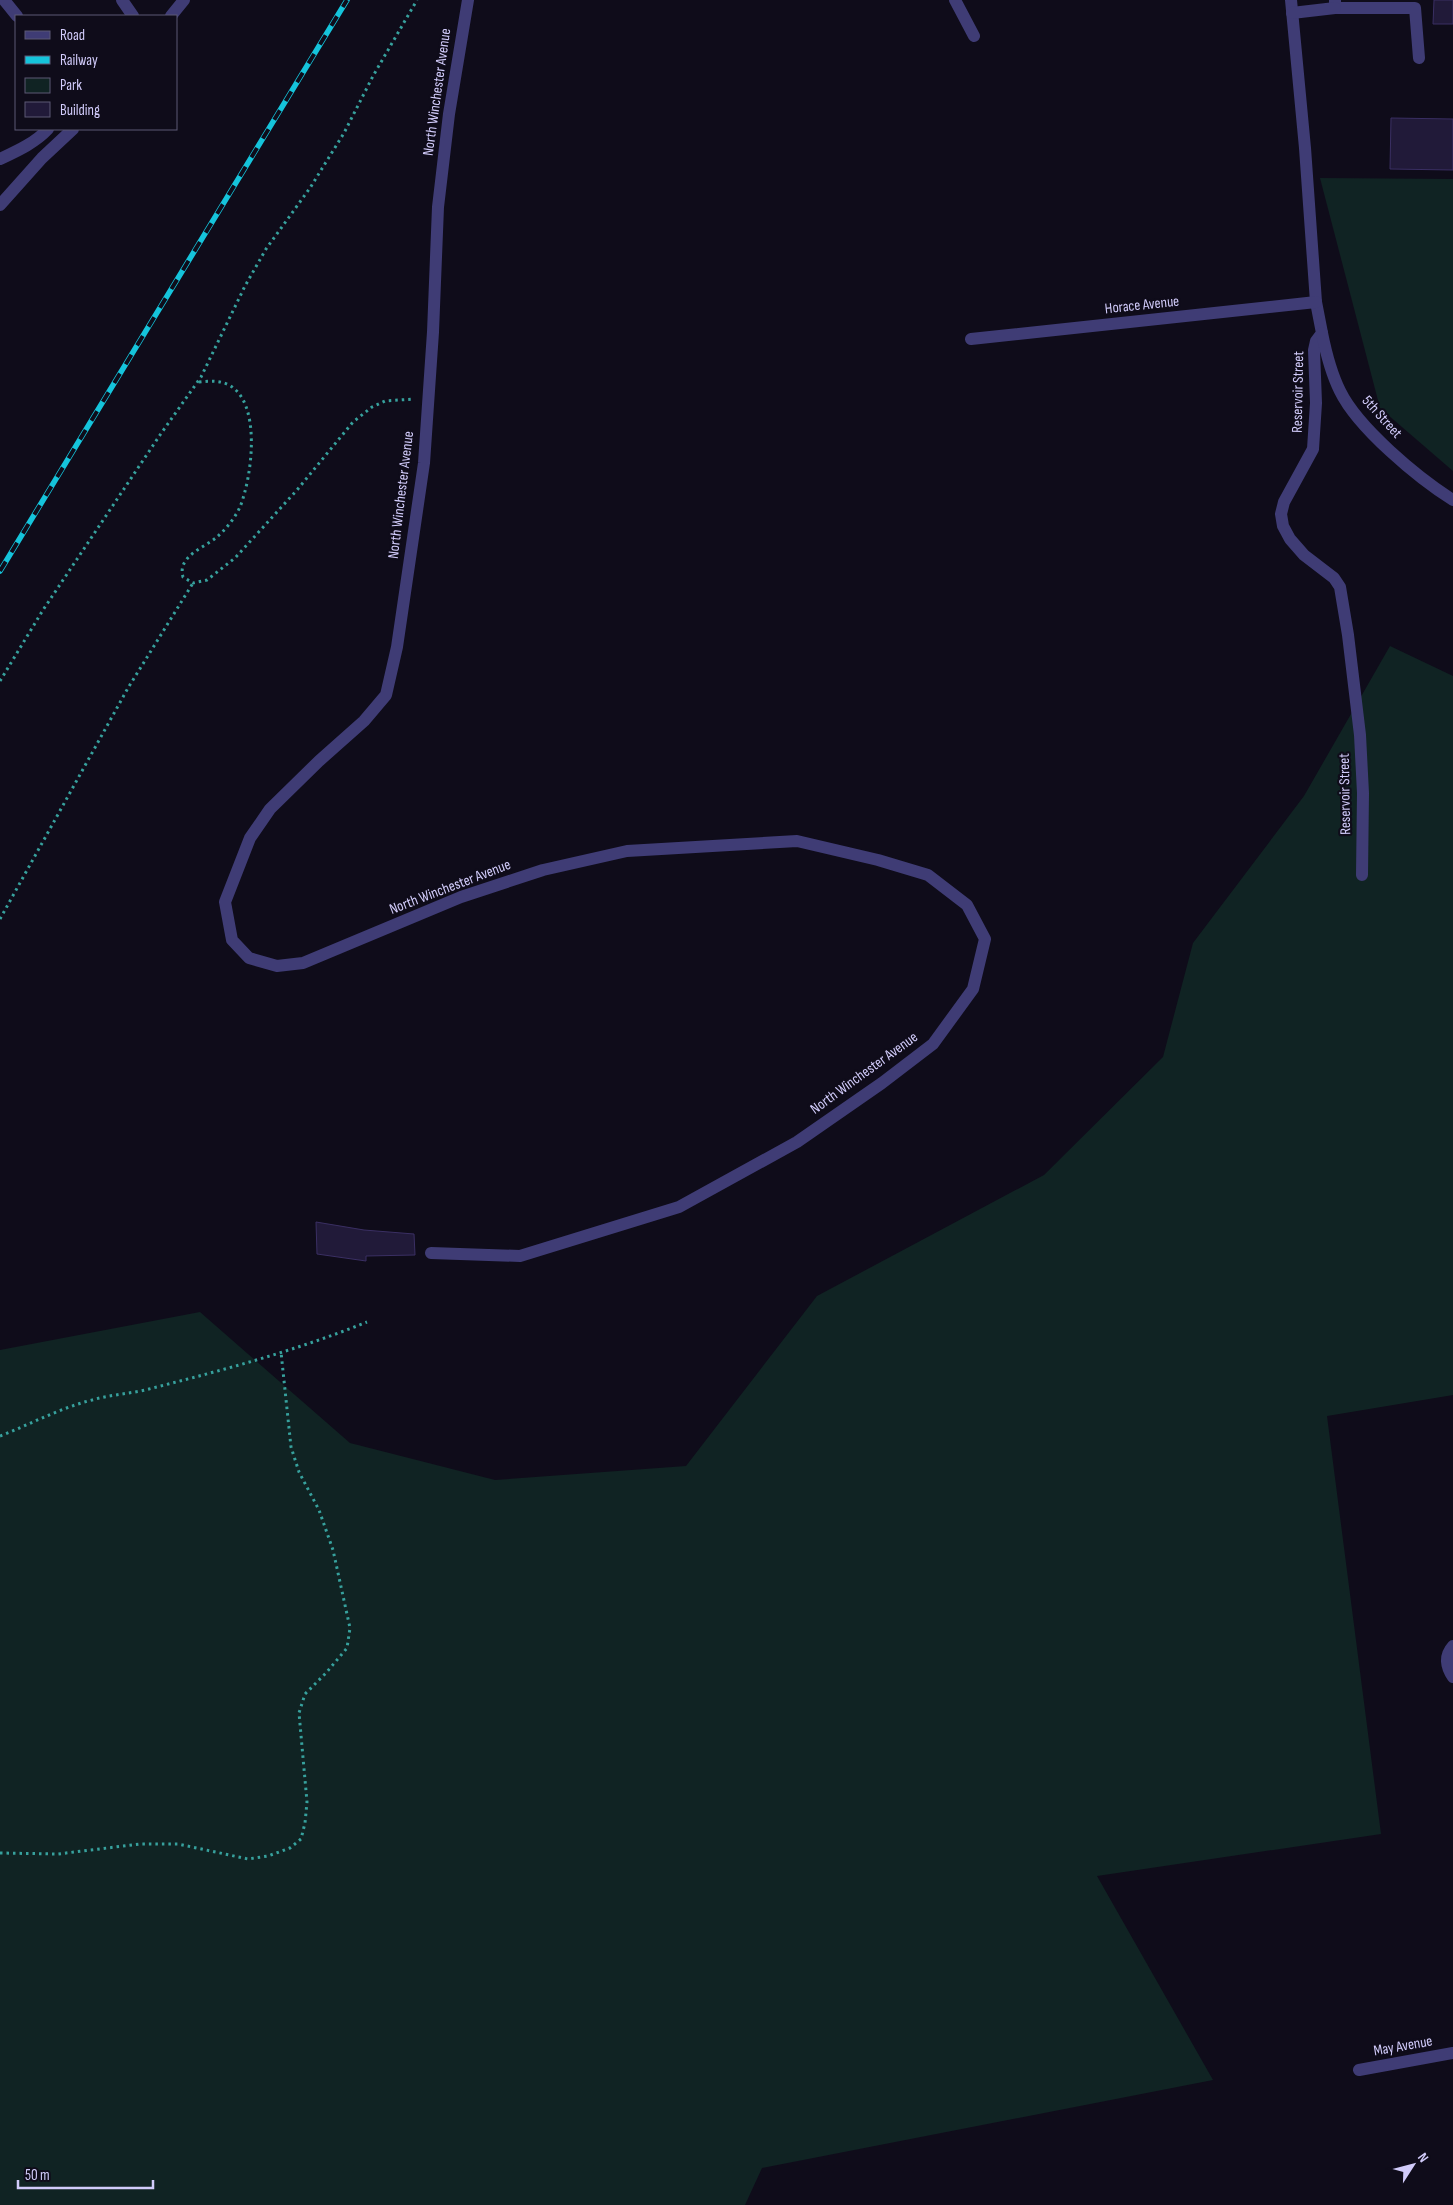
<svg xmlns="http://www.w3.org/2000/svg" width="1453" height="2205" viewBox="0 0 1453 2205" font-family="'Sofia Sans Condensed',sans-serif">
	<rect width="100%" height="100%" fill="#0f0c1a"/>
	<g fill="#102323">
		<polygon points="1320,178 1453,179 1453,471 1380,408"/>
		<polygon points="1390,646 1453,676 1453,1395 1327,1416 1381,1834 1097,1876 1213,2080 762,2168 745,2205 0,2205 0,1350 200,1312 350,1443 495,1480 686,1466 817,1296 1044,1175 1163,1057 1193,943 1304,796"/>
	</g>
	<g fill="#211a39" stroke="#3a2f63">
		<polygon points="1434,0 1453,0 1453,24 1433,24"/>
		<polygon points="1391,118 1453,119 1453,170 1390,169"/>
		<polygon points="316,1222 364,1230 414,1234 415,1255 366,1256 366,1261 317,1254"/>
	</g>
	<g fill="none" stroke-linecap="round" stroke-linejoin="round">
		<g stroke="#37a19d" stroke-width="3" stroke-dasharray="2.5 4" stroke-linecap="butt">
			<path d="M199,382c10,-1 20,-2 30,3 33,18 23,92 11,122 -5,11 -14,22 -23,30 -13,11 -40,19 -34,40l10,6 14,-3 28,-22 62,-68 56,-68 19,-15 13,-6 29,-2"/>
			<polyline points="0,681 43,610 160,435 201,377 245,286 266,249 310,188 344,133 373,76 417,0"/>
			<polyline points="0,919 128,688 193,583"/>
			<path d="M0,1436c31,-12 60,-28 92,-36 17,-5 35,-6 53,-10 75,-19 150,-39 222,-68"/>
			<polyline points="0,1853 58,1854 140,1844 178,1844 248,1859 268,1856 290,1848 301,1839 305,1823 307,1802 299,1713 305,1694 326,1673 347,1648 350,1628 333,1550 319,1510 299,1472 291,1447 281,1352"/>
		</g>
		<g stroke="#3f3c75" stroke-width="12">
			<polyline points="4,0 17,16"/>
			<polyline points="122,0 133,16"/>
			<polyline points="955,0 974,36"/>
			<polyline points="1291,0 1305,148 1316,302 1322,333 1316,341 1314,350 1316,403 1313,449 1284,502 1281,514 1283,526 1290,539 1304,555 1334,578 1340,587 1348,635 1360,735 1363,793 1362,875"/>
			<polyline points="1335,0 1335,8 1415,8 1419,58"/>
			<polyline points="1292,13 1335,8"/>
			<polyline points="171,16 184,0"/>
			<path d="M0,159c17,-8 35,-16 48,-30"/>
			<polyline points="0,205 42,158 73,129"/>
			<path d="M1322,333c4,20 9,40 18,58 18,37 78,87 113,109"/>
			<polyline points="971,339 1316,302"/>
			<polyline points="431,1253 520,1256 679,1207 797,1142 882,1083 933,1044 973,989 985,939 967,905 928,875 878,860 797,841 627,851 543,870 461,897 303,963 277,966 249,958 232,940 225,902 250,838 270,809 319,761 364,721 386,695 397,647 424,463 433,332 438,207 449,114 468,0"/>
			<path d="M1453,1646c-9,10 -7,21 0,31"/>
			<polyline points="1359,2070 1453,2053"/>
		</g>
		<g stroke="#15c4db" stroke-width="5.5">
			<polyline id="rail" points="0,571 347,0"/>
		</g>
		<use href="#rail" stroke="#0f0c1a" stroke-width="4" stroke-dasharray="11" stroke-linecap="butt"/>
	</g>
	<g text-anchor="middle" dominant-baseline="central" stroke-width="4.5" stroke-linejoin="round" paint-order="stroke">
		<g font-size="15" fill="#d1cbfa" stroke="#0f0c1a">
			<text transform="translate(437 92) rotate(-82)">North Winchester Avenue</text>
			<text transform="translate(1142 305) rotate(-6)">Horace Avenue</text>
			<text transform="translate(1298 392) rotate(-89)">Reservoir Street</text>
			<text transform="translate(1382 417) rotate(48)">5th Street</text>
			<text transform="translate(401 495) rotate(-83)">North Winchester Avenue</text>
			<text transform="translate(1345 794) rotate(-91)">Reservoir Street</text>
			<text transform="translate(450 887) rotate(-21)">North Winchester Avenue</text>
			<text transform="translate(864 1073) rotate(-36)">North Winchester Avenue</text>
			<text transform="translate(1403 2046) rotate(-10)">May Avenue</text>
		</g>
	</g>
	<rect x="15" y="15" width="162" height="115" fill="#0f0c1a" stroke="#5d5874"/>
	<rect x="25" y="31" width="25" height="8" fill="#3f3c75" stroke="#5d5874"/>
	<text x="60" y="40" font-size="15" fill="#d1cbfa">Road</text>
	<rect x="25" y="56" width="25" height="8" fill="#15c4db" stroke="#5d5874"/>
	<text x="60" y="65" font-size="15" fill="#d1cbfa">Railway</text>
	<rect x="25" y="78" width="25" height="15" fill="#102323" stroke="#5d5874"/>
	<text x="60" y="90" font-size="15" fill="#d1cbfa">Park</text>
	<rect x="25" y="102" width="25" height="15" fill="#211a39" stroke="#5d5874"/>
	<text x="60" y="115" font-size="15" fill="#d1cbfa">Building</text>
	<g transform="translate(1413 2165) rotate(54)" stroke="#0f0c1a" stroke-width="4" paint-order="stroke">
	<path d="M0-4L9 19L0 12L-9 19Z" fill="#d1cbfa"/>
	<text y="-8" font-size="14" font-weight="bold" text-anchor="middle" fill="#d1cbfa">N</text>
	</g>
	<path d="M18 2180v8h135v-8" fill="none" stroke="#d1cbfa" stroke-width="2.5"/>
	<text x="25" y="2180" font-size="15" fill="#d1cbfa" stroke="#0f0c1a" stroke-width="4" paint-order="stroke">50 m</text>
</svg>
